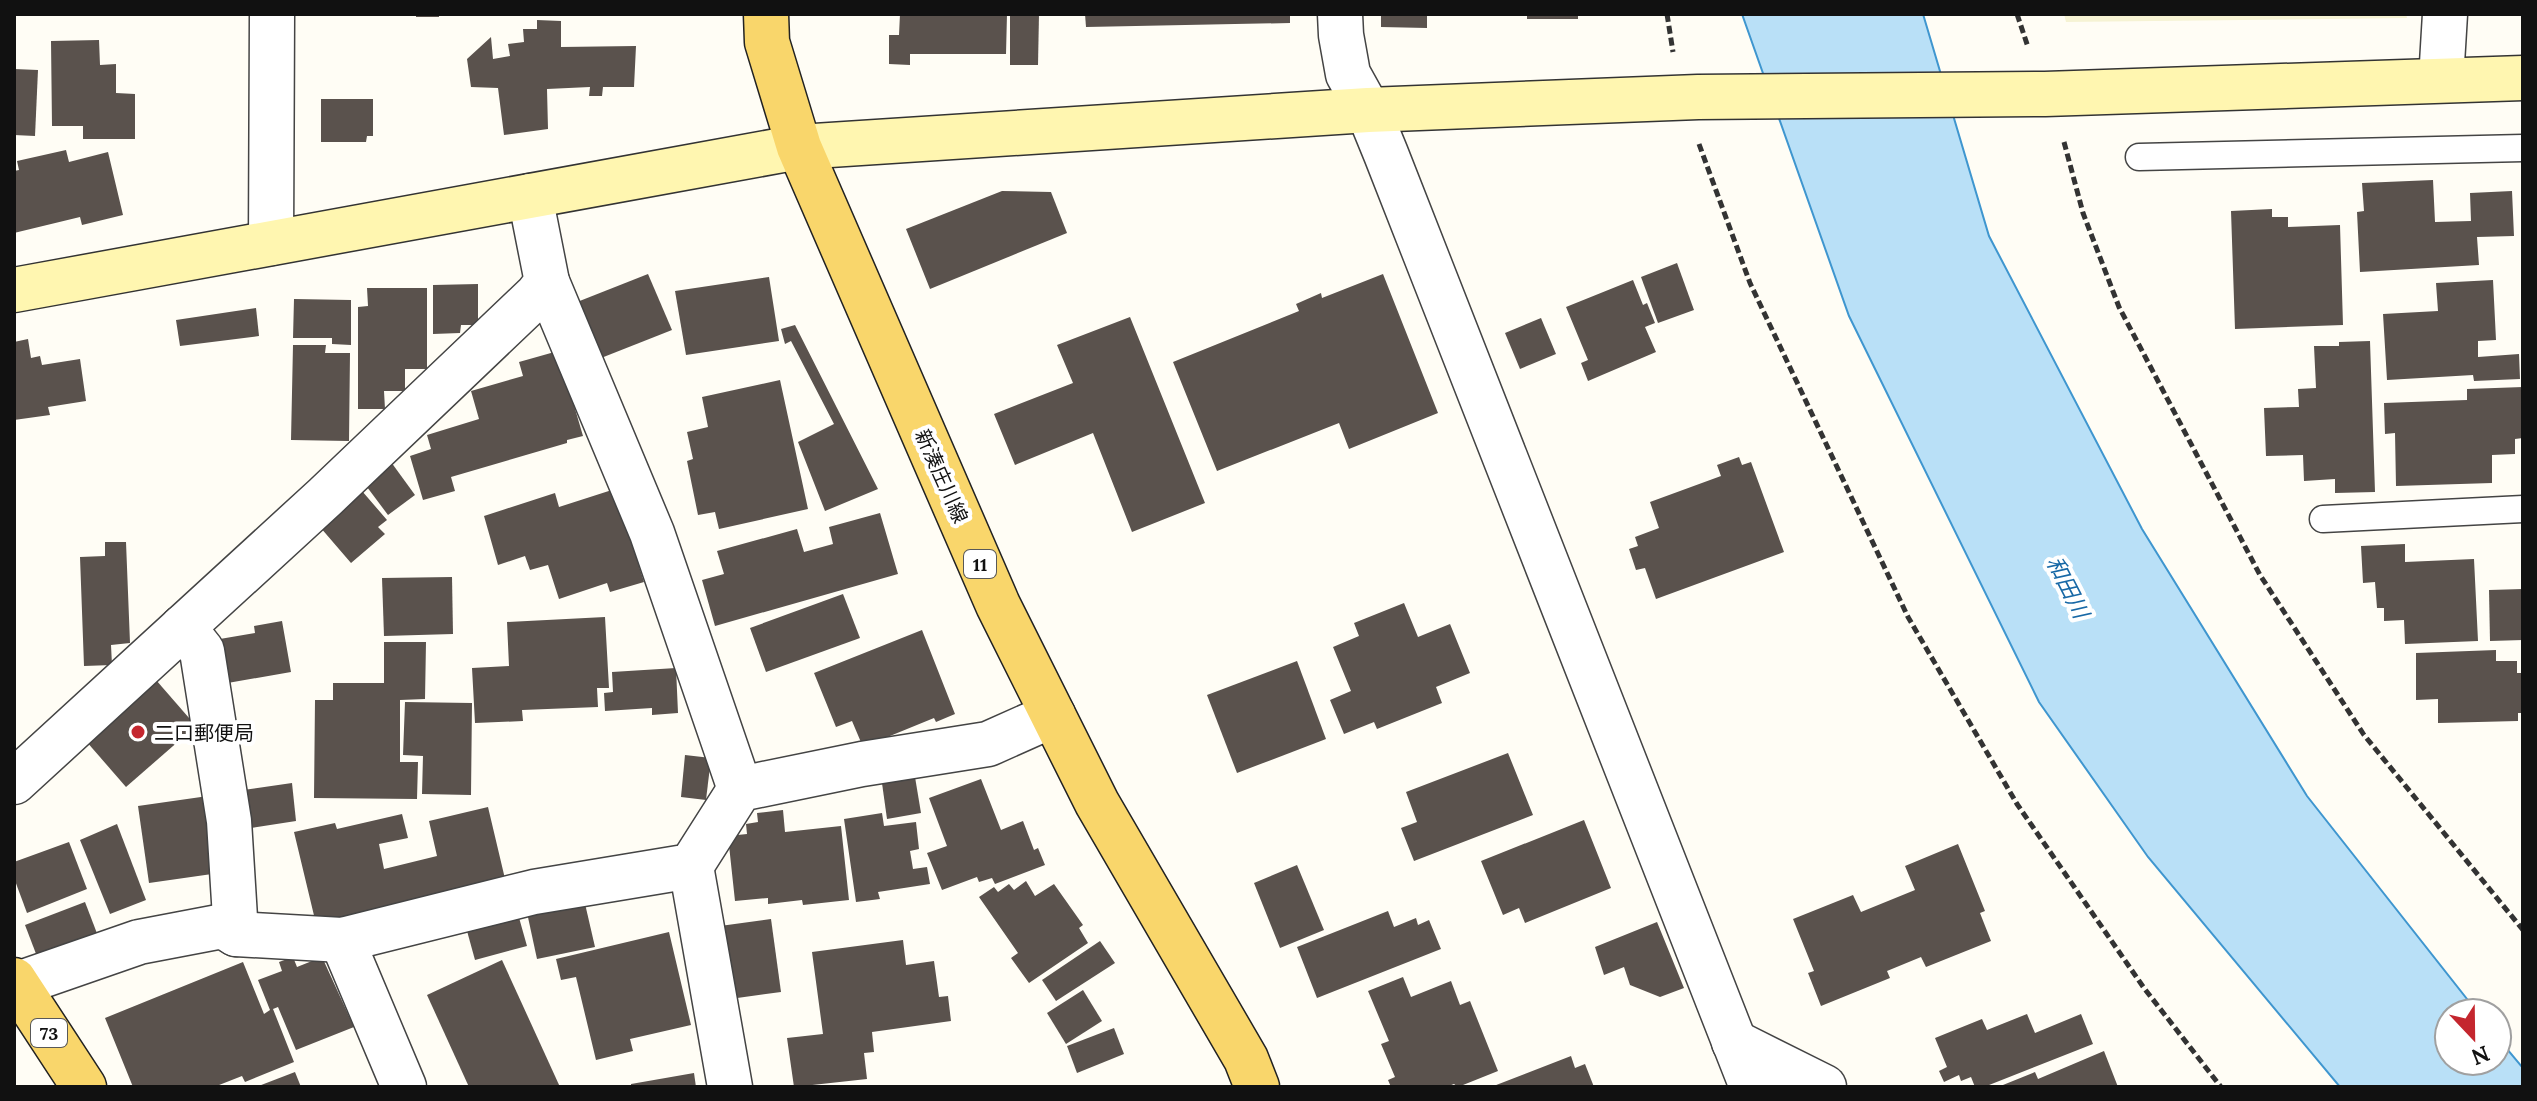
<svg xmlns="http://www.w3.org/2000/svg" width="2537" height="1101" viewBox="0 0 2537 1101" font-family="Lora,'Noto Sans JP',serif">
	<rect width="100%" height="100%" fill="#fffdf5"/>
	<polygon fill="#f6f3d4" points="2064,14 2406,14 2407,18 2066,22"/>
	<polygon fill="#b9e0f7" stroke="#3f96cf" stroke-width="2" points="1742,14 1923,14 1989,236 2142,529 2307,796 2478,1013 2449,1013 2449,1061 2497,1061 2497,1037 2523,1068 2523,1087 2340,1087 2148,857 2039,702 1849,316"/>
	<g fill="#5a524d">
		<rect x="416" y="14" width="23" height="3"/>
		<polygon points="900,14 1007,14 1006,54 910,54 910,65 889,64 889,35 899,35"/>
		<polygon points="1010,14 1039,14 1038,65 1010,65"/>
		<polygon points="1085,14 1290,14 1290,23 1086,27"/>
		<polygon points="1381,14 1427,14 1427,28 1381,27"/>
		<rect x="1527" y="14" width="51" height="5"/>
		<polygon points="537,20 561,21 561,47 636,46 634,87 603,87 602,96 589,96 590,87 547,89 548,129 504,135 498,88 471,87 467,59 491,37 493,59 510,56 508,44 524,42 523,29 537,29"/>
		<polygon points="99,40 100,65 116,64 116,93 135,94 135,139 83,139 83,126 52,126 51,41"/>
		<polygon points="14,69 38,70 35,136 14,135"/>
		<polygon points="321,99 373,99 373,136 367,136 366,142 321,142"/>
		<polygon points="66,150 69,162 108,152 123,215 82,225 80,217 14,233 14,171 19,170 17,161"/>
		<polygon points="2433,180 2435,222 2471,221 2470,193 2512,191 2514,236 2477,237 2479,265 2360,272 2357,212 2364,211 2362,183"/>
		<polygon points="1002,191 1051,192 1067,233 930,289 906,229"/>
		<polygon points="2272,209 2272,217 2288,217 2288,227 2340,225 2343,325 2235,329 2231,211"/>
		<polygon points="1677,263 1694,310 1658,323 1641,277"/>
		<polygon points="648,274 672,330 596,360 572,304"/>
		<polygon points="1383,274 1438,413 1349,449 1339,423 1217,471 1173,362 1299,311 1296,304 1321,293 1322,298"/>
		<polygon points="769,277 779,341 686,355 675,291"/>
		<polygon points="1633,280 1643,305 1647,303 1655,323 1645,327 1656,352 1588,381 1581,363 1588,360 1566,307"/>
		<polygon points="2493,280 2496,340 2478,341 2478,357 2519,354 2520,379 2474,381 2473,375 2387,380 2383,314 2438,311 2436,283"/>
		<polygon points="478,284 478,325 461,325 460,333 433,334 433,285"/>
		<polygon points="367,288 427,288 427,369 405,369 405,391 384,391 385,409 358,409 358,307 368,306"/>
		<polygon points="294,299 351,300 351,345 332,344 332,338 293,338"/>
		<polygon points="256,308 259,336 180,346 176,320"/>
		<polygon points="1130,317 1205,503 1132,532 1093,433 1015,465 994,414 1073,383 1057,345"/>
		<polygon points="1541,318 1556,354 1520,369 1505,333"/>
		<polygon points="795,325 878,489 825,511 798,442 834,424 791,341 785,344 781,329"/>
		<polygon points="28,339 31,358 40,356 42,365 80,359 86,401 48,407 50,415 14,420 14,342"/>
		<polygon points="2370,341 2375,492 2335,493 2335,479 2304,481 2303,455 2266,456 2264,408 2299,407 2298,389 2316,388 2314,346 2339,346 2339,342"/>
		<polygon points="293,345 326,345 325,353 350,353 349,441 291,440"/>
		<polygon points="558,351 583,436 567,440 567,443 451,477 455,491 423,500 410,456 431,449 427,435 479,419 471,391 523,376 519,362"/>
		<polygon points="780,380 808,509 719,529 715,512 698,515 687,461 693,459 687,432 708,427 702,397"/>
		<polygon points="2523,387 2523,438 2515,439 2515,454 2492,455 2492,483 2396,486 2395,433 2385,434 2384,403 2467,400 2467,389"/>
		<polygon points="1739,457 1742,465 1751,462 1784,552 1656,599 1645,568 1636,570 1629,549 1638,546 1635,537 1659,528 1650,502 1721,476 1717,465"/>
		<polygon points="391,462 415,495 388,515 364,483"/>
		<polygon points="615,489 644,582 610,592 607,583 559,599 548,565 530,570 525,556 498,565 484,516 555,493 559,507"/>
		<polygon points="362,491 387,520 378,527 385,534 351,563 320,527"/>
		<polygon points="880,513 898,574 715,626 702,580 724,574 717,551 797,529 804,552 833,544 829,527"/>
		<polygon points="105,542 126,542 130,643 111,645 112,665 84,666 80,557 105,556"/>
		<polygon points="2405,544 2405,562 2474,559 2478,641 2405,644 2404,620 2384,621 2384,608 2377,608 2375,582 2363,583 2361,546"/>
		<polygon points="452,577 453,634 384,636 382,578"/>
		<polygon points="2523,589 2523,640 2490,641 2489,590"/>
		<polygon points="843,594 860,638 766,672 750,628"/>
		<polygon points="1404,603 1418,637 1450,624 1470,673 1436,687 1442,703 1377,729 1374,722 1344,734 1330,700 1351,691 1333,647 1359,636 1354,623"/>
		<polygon points="605,617 609,688 597,688 598,707 522,710 523,721 475,723 472,668 509,666 507,622"/>
		<polygon points="282,621 291,672 222,684 214,640 255,633 254,626"/>
		<polygon points="922,630 955,714 936,722 934,718 863,747 852,721 836,727 814,673"/>
		<polygon points="384,642 426,642 425,699 400,700 400,762 418,762 417,799 314,798 315,700 333,700 333,683 384,683"/>
		<polygon points="2496,650 2496,661 2517,661 2517,673 2523,673 2523,713 2518,713 2518,721 2438,723 2438,699 2416,700 2416,653"/>
		<polygon points="1297,661 1326,739 1237,773 1207,695"/>
		<polygon points="676,668 678,713 652,715 652,708 605,711 604,693 613,692 612,672"/>
		<polygon points="156,680 196,726 126,787 86,741"/>
		<polygon points="405,702 472,703 471,795 422,794 423,756 403,755"/>
		<polygon points="1508,753 1533,815 1414,861 1401,828 1417,822 1406,792"/>
		<polygon points="685,755 711,758 706,800 681,797"/>
		<polygon points="914,771 921,813 887,819 881,776"/>
		<polygon points="981,779 1001,830 1023,821 1034,850 1038,848 1045,865 995,884 992,878 979,882 977,877 942,890 927,853 947,846 929,798"/>
		<polygon points="292,783 296,821 244,829 236,791"/>
		<polygon points="208,796 219,873 149,883 138,806"/>
		<polygon points="488,807 506,883 317,928 294,832 335,823 337,829 402,814 408,838 379,844 384,869 437,856 429,821"/>
		<polygon points="783,810 785,832 841,826 849,900 803,905 802,900 768,904 768,898 735,901 728,836 747,834 746,824 758,822 757,813"/>
		<polygon points="882,813 884,826 916,822 919,849 910,851 913,869 927,867 930,884 878,892 880,899 856,902 844,819"/>
		<polygon points="1584,820 1611,888 1525,923 1519,908 1503,915 1481,861"/>
		<polygon points="117,824 146,900 110,914 80,840"/>
		<polygon points="69,842 87,889 27,913 14,878 14,862"/>
		<polygon points="1958,844 1985,911 1980,913 1991,941 1926,967 1921,957 1887,971 1890,978 1821,1006 1808,973 1814,971 1793,919 1853,895 1861,912 1915,890 1905,866"/>
		<polygon points="1297,865 1324,930 1280,948 1254,883"/>
		<polygon points="1026,881 1035,896 1054,884 1083,925 1079,928 1088,943 1029,983 1011,958 1018,953 979,897 994,887 998,892 1009,884 1014,890"/>
		<polygon points="583,895 595,947 537,959 526,908"/>
		<polygon points="85,902 98,936 38,959 25,925"/>
		<polygon points="516,907 527,946 475,960 464,920"/>
		<polygon points="1388,911 1394,927 1416,918 1418,925 1429,920 1441,949 1317,998 1297,947"/>
		<polygon points="771,919 781,992 730,999 720,926"/>
		<polygon points="1657,922 1684,988 1660,997 1630,985 1624,967 1604,975 1595,947"/>
		<polygon points="669,932 691,1025 630,1039 633,1051 596,1060 576,977 561,980 556,959"/>
		<polygon points="903,940 906,965 934,961 939,997 948,996 951,1021 872,1032 874,1052 864,1053 867,1079 794,1087 787,1038 823,1034 812,952"/>
		<polygon points="1100,941 1115,963 1056,1001 1042,980"/>
		<polygon points="293,957 297,967 322,957 354,1027 296,1050 278,1007 273,1009 294,1062 245,1082 242,1076 214,1087 133,1087 105,1018 243,962 264,1014 270,1010 258,980 282,971 279,962"/>
		<polygon points="502,960 560,1087 469,1087 427,995"/>
		<polygon points="1403,977 1411,997 1451,981 1460,1005 1470,1001 1498,1071 1458,1087 1454,1084 1446,1087 1391,1087 1388,1080 1395,1077 1381,1044 1389,1041 1368,991"/>
		<polygon points="1083,990 1102,1021 1066,1044 1047,1013"/>
		<polygon points="2027,1014 2035,1033 2081,1014 2093,1044 1984,1087 1975,1087 1971,1077 1961,1081 1959,1075 1944,1082 1939,1071 1947,1067 1935,1038 1982,1019 1987,1030"/>
		<polygon points="1114,1028 1124,1054 1077,1073 1067,1046"/>
		<polygon points="2104,1051 2118,1087 1998,1087 2035,1072 2038,1079"/>
		<polygon points="1571,1056 1575,1068 1585,1064 1594,1087 1491,1087"/>
		<polygon points="295,1072 301,1087 256,1087"/>
		<polygon points="694,1073 696,1087 631,1087 631,1084"/>
	</g>
	<g fill="none" stroke-linecap="round" stroke-linejoin="round">
		<g stroke="#444" stroke-width="29">
			<g id="lane">
				<polyline points="2139,157 2523,148"/>
				<polyline points="2323,519 2523,509"/>
			</g>
		</g>
		<g stroke="#444" stroke-width="47">
			<g id="street">
				<polyline points="1340,14 1341,35 1348,74 1368,110 1386,154 1752,1087"/>
				<polyline points="2441,80 2445,14"/>
				<polyline points="271,243 272,14"/>
				<polyline points="547,282 652,533 740,789"/>
				<polyline points="183,627 202,651 229,821 236,934"/>
				<polyline points="14,782 325,497 537,295 547,282 530,196"/>
				<polyline points="691,866 730,1087"/>
				<polyline points="342,940 404,1087"/>
				<polyline points="18,984 139,942 223,926 236,934 342,940 534,892 691,866 740,789 862,764 988,744 1053,715"/>
				<polyline points="1734,1042 1824,1087"/>
			</g>
		</g>
		<g stroke="#333" stroke-width="47">
			<polyline id="secondary" points="14,290 799,147 1368,110 1698,97 2045,94 2523,78"/>
		</g>
		<g stroke="#222" stroke-width="47">
			<g id="primary">
				<polyline points="766,14 767,42 799,147 998,605 1097,803 1246,1059 1257,1087"/>
				<polyline points="14,980 84,1087"/>
			</g>
		</g>
		<g stroke="#333" stroke-width="5" stroke-dasharray="8 4" stroke-linecap="butt">
			<polyline points="1667,14 1673,52"/>
			<polyline points="2017,14 2028,47"/>
			<polyline points="2064,142 2083,213 2119,307 2260,575 2364,735 2523,930"/>
			<polyline points="1699,144 1750,283 1908,617 2017,804 2144,988 2221,1087"/>
		</g>
		<use href="#lane" stroke="#fff" stroke-width="26"/>
		<use href="#street" stroke="#fff" stroke-width="44"/>
		<use href="#secondary" stroke="#fff6b0" stroke-width="44"/>
		<use href="#primary" stroke="#f9d66b" stroke-width="44"/>
	</g>
	<circle fill="#c4262e" stroke="#fff" stroke-width="3" cx="138" cy="732" r="8"/>
	<g text-anchor="middle" dominant-baseline="central" stroke-width="8" stroke-linejoin="round" paint-order="stroke">
		<g fill="#fff" stroke="#585858" stroke-width="2">
			<rect x="964" y="550" width="32" height="28" rx="6"/>
			<rect x="31" y="1019" width="36" height="28" rx="6"/>
		</g>
		<g font-size="18" font-weight="bold" fill="#111">
			<text x="980" y="564">11</text>
			<text x="49" y="1033">73</text>
		</g>
		<g font-size="20" fill="#111" stroke="#fff">
			<text transform="translate(942 476) rotate(66)">新湊庄川線</text>
		</g>
		<g font-size="20" fill="#111" stroke="#fff" text-anchor="start">
			<text x="154" y="732">二口郵便局</text>
		</g>
		<g font-size="22" font-style="italic" fill="#1768a6" stroke="#fff">
			<text transform="translate(2068 587) rotate(63)">和田川</text>
		</g>
	</g>
	<rect width="2537" height="1101" fill="none" stroke="#111111" stroke-width="32"/>
	<g transform="translate(2473 1037) rotate(158)"><circle r="38" fill="#ffffff" stroke="#a0a0a0" stroke-width="2"/>
	<path d="M0-6L14 30L0 20L-14 30Z" fill="#c4262e"/>
	<text y="-12" font-size="22" font-weight="bold" text-anchor="middle" fill="#111111">N</text>
	</g>
</svg>
